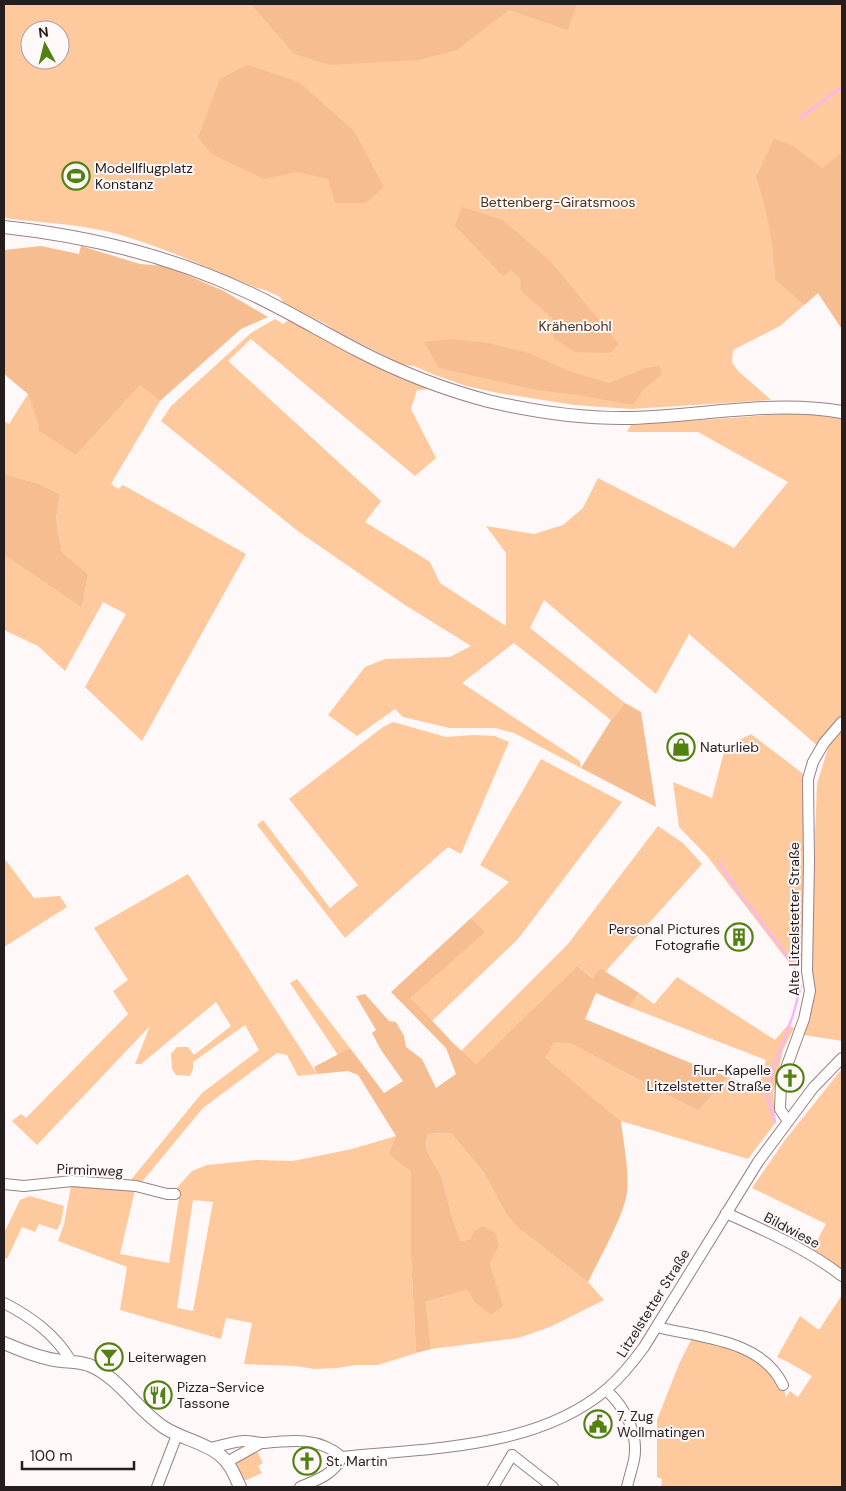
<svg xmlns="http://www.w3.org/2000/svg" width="846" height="1491" viewBox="0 0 846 1491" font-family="'DM Sans',sans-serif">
	<rect width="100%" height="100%" fill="#fef8f9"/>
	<g fill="#fec99d" fill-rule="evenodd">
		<path d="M4,4h838v325l-24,-36 -38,33 -47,24 -1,12 6,9 33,29 -140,9 -57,-4 -76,-12 -32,-7 -34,-12 -18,-8 -11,-1 -64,-32 -15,-10 -39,-18 -5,-8 -15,-7 -9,-2c-45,-19 -89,-39 -135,-53 -37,-11 -79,-12 -117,-17zM30,30h30v30h-30z"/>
		<polygon points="292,318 433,389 417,390 411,409 436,458 415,476 251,339 228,361 381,501 365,522 430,562 440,583 506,626 506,553 486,526 534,534 563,525 583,508 598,478 734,548 788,482 698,432 627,432 631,425 797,413 842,417 842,720 820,748 689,634 656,694 544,600 530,628 625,703 611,720 514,643 462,683 580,761 581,768 514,733 495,728 450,728 403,717 395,709 357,736 328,715 365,667 385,659 450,657 471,646 405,605 299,532 161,421 171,406 251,333 275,319 283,324"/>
		<polygon points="140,384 160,401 111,484 118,489 123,485 246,554 142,741 85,687 126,614 103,602 65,671 38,646 4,630 4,555 82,608 88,574 62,552 56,520 60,494 40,484 4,474 4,421 9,424 28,394 40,425 76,455"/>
		<polygon points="393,722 446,737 473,735 495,736 509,742 461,854 448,847 345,938 257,825 263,820 330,908 358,885 289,799 383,727"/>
		<polygon points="842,731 842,1041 804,1035 814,978 809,963 794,969 707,856 679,827 673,782 712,798 725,748 751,734 806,776 814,860 817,784 829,745"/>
		<polygon points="541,759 622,802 518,939 432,1021 411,998 484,932 471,918 509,882 480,865"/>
		<polygon points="658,826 683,843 702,864 605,972 600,968 594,978 577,966 476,1064 461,1051 568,944"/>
		<polygon points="4,858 34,898 60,896 67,907 4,947"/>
		<polygon points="188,874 317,1074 298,1076 287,1055 277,1053 203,1108 141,1183 130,1181 202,1093 259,1050 245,1025 193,1062 193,1069 190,1076 176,1075 172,1069 171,1054 177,1047 188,1047 194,1055 231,1026 216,1002 141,1064 135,1064 150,1026 37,1145 12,1121 21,1114 26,1118 128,1014 113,991 128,980 94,928"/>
		<polygon points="677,977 775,1040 788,1025 794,1028 783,1050 773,1094 776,1122 748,1159 621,1121 546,1058 554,1041 571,1044 698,1111 728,1077 758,1088 766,1060 629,1007 639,993 654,1004"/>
		<polygon points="297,979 350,1048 338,1055 290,983"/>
		<polygon points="841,1070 842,1070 842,1271 812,1250 826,1224 752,1188 785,1140"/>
		<polygon points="451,1133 484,1173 506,1214 518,1228 588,1282 604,1300 550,1327 518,1338 431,1349 426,1302 467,1290 474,1302 502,1306 490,1264 499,1246 471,1239 461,1241 452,1217 442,1178 426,1149 427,1134"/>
		<path d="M396,1136l-8,18 23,18v85l5,96 -38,12h-22l-19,3 -22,1 -20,-3 -51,-2 8,-41 -26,-5 -5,21 -101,-29 7,-43 -69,-26 6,-17 8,-43 64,5 -16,68 49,9 10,-65 -5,-7 18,-20 15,-6 50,-5 36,1 59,-12zM193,1200l20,2 -20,109 -16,-3z"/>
		<polygon points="30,1196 64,1206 61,1222 57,1230 39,1224 35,1232 22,1227 7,1259 4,1258 4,1233 20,1200"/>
		<polygon points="842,1295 842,1487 661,1487 662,1479 657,1477 657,1420 679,1364 692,1338 748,1351 783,1385 786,1397 790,1391 798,1397 812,1376 788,1362 777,1357 800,1316 819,1330"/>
		<polygon points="257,1451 263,1463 258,1466 262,1473 244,1481 236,1465 237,1460"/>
	</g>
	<g fill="#f6be90">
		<polygon points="251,4 577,4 568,30 509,10 457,50 419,60 330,65 294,54"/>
		<polygon points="247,65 299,82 354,131 384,187 366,203 335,203 328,179 297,172 264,179 213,155 198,138 220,79"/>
		<path d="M774,139l18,6 30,23 20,-15v176l-24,-36 -14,12 -29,-26c-2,-38 -7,-66 -19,-102z"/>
		<polygon points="462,207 503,220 551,262 619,344 610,353 575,352 554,339 552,318 521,291 520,278 511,271 503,276 455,226"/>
		<polygon points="41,246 79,254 81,246 140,264 166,266 224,291 268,317 241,329 160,401 140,385 76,455 38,430 39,425 28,394 4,374 4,250"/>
		<polygon points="451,339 489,343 529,353 571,372 609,383 645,368 659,366 662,374 644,389 633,405 577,395 536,390 439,368 424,342"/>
		<polygon points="4,474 40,484 60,494 56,520 62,552 88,574 82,608 4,555"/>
		<polygon points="625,703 641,712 656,807 581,768 611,720"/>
		<path d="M471,918l14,14 -74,66 42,45 23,21 101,-98 16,12 7,-10 39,25 -10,14 -33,-14 -11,26 103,43 40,15 -30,34 -127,-67 -17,-2 -8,16 75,63c2,21 10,56 5,77 -6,25 -26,59 -38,84l-70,-54 -12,-14 -22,-41 -33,-40 -24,1 -1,15 16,29 10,39 9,24 10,-2 3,-8 9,-5 12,7 4,13 -9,18 13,42 -12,9 -17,-13 -7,-12 -41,12 5,47 -15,4 -5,-96v-85l-23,-18 8,-18 -38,-61 -10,-4 -31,3 -3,-7 36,-19 34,45 19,-12 -22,-31 -9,-17 4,-3 -20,-34 9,-2 24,27 7,1 8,14 2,11 16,12 14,29 20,-14 -10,-26 -55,-56z"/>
	</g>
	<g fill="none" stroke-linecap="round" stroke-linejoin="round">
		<g stroke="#f6b7f6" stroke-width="2.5">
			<polyline points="800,118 842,87"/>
			<polyline points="719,863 745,902 749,905 795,967"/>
			<polyline points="775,1122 767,1097 772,1072 793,1015 801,986"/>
		</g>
		<g stroke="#998183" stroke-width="12">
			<g id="minor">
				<polyline points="787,1120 780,1109 781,1082 804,1019 810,991 807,971 809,862 808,779 813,762 824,743 842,722"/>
				<polyline points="4,1184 24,1186 72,1181 136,1186 167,1194 175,1194"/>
				<path d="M726,1213c40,18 81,36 116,63"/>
				<path d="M4,1303c27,14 51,31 67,58"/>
				<path d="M657,1327c43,11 104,12 126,58"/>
				<path d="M606,1390c19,17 33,44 28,70 -2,9 -5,18 -7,27"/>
				<path d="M210,1448c11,-2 24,-7 35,-7 6,0 13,2 19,2 28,-3 55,-6 78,14"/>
				<polyline points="512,1455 553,1487"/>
				<path d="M342,1457c86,-9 195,-8 265,-68 14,-12 26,-27 37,-42l114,-185 55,-74 29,-30"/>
				<polyline points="227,1462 261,1443"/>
				<polyline points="157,1487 177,1435"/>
				<path d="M300,1487c17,-7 33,-12 42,-30"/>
				<polyline points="493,1487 512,1455"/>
			</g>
		</g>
		<g stroke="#998183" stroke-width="14">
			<g id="major">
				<path d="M4,227c83,9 164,28 241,64 38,17 75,40 112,59 42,22 86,39 131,51 47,11 96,18 144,17 70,-2 141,-18 210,-6"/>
				<path d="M4,1343c16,7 33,14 51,17 11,2 23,1 34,5 31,13 48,45 76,63 17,11 39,14 55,27 10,8 15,21 20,32"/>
			</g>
		</g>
		<use href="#minor" stroke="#fff" stroke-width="10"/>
		<use href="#major" stroke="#fff" stroke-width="12"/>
	</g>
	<defs>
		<g id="stadium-ring" transform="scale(1.4375)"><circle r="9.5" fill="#fef8f9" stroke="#508111" stroke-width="1.5"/><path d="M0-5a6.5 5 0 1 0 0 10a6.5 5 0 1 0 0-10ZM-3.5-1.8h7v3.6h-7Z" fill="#508111"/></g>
		<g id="shop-ring" transform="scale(1.4375)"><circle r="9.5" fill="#fef8f9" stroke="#508111" stroke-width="1.5"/><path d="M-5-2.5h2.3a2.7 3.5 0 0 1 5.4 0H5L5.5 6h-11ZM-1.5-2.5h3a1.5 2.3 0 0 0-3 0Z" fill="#508111"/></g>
		<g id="building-ring" transform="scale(1.4375)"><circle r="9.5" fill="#fef8f9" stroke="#508111" stroke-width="1.5"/><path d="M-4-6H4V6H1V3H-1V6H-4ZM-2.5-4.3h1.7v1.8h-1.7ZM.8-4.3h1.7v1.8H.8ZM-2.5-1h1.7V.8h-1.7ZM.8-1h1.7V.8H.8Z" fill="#508111"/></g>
		<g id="church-ring" transform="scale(1.4375)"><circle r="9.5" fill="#fef8f9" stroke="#508111" stroke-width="1.5"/><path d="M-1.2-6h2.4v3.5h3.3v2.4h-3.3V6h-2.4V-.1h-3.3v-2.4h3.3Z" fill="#508111"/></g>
		<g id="bar-ring" transform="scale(1.4375)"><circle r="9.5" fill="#fef8f9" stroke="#508111" stroke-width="1.5"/><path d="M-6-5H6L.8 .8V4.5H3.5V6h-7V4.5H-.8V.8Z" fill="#508111"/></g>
		<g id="restaurant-ring" transform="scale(1.4375)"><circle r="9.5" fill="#fef8f9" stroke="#508111" stroke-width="1.5"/><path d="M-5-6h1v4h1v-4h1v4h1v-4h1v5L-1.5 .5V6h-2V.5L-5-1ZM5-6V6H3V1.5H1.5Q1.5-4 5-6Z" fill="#508111"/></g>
		<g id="civic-ring" transform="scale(1.4375)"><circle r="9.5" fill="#fef8f9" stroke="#508111" stroke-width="1.5"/><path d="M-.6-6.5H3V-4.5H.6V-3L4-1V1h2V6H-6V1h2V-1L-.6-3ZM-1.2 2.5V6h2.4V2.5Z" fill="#508111"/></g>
	</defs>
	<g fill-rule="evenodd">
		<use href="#stadium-ring" x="76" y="176"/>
		<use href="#shop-ring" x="681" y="747"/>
		<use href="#building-ring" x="739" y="937"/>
		<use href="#church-ring" x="790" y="1078"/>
		<use href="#bar-ring" x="109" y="1357"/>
		<use href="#restaurant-ring" x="158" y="1395"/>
		<use href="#civic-ring" x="598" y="1424"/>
		<use href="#church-ring" x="307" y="1461"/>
	</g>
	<g text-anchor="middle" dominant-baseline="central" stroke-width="4" stroke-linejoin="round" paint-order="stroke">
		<g font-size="14" fill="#261d1e" stroke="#fef8f9" text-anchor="start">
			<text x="95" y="168">Modellflugplatz<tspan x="95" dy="16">Konstanz</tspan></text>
			<text x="700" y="747">Naturlieb</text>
			<text x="720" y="929" text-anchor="end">Personal Pictures<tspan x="720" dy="16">Fotografie</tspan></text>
			<text x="771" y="1070" text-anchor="end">Flur-Kapelle<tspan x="771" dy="16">Litzelstetter Straße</tspan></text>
			<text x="128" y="1357">Leiterwagen</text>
			<text x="177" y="1387">Pizza-Service<tspan x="177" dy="16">Tassone</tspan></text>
			<text x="617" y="1416">7. Zug<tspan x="617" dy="16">Wollmatingen</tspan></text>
			<text x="326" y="1461">St. Martin</text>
		</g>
		<g font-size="14" fill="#4c3017" stroke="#fef8f9">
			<text x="558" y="202">Bettenberg-Giratsmoos</text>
			<text x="575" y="326">Krähenbohl</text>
		</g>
		<g font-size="14" fill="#261d1e" stroke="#fef8f9">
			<text transform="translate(794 919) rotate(-90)">Alte Litzelstetter Straße</text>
			<text transform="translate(90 1170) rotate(2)">Pirminweg</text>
			<text transform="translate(792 1230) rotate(28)">Bildwiese</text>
			<text transform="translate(653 1303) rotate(-58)">Litzelstetter Straße</text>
		</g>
	</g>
	<rect width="846" height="1491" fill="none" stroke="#261d1e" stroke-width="10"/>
	<g transform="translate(45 45) rotate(353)"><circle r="24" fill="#fef8f9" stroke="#a8a0a1"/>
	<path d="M0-4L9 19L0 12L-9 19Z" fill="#508111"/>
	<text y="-8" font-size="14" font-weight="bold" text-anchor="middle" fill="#261d1e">N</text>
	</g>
	<path d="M22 1461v8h112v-8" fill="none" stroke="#261d1e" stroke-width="2.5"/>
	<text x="30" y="1461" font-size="15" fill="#261d1e" stroke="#fef8f9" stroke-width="4" paint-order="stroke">100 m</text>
</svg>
